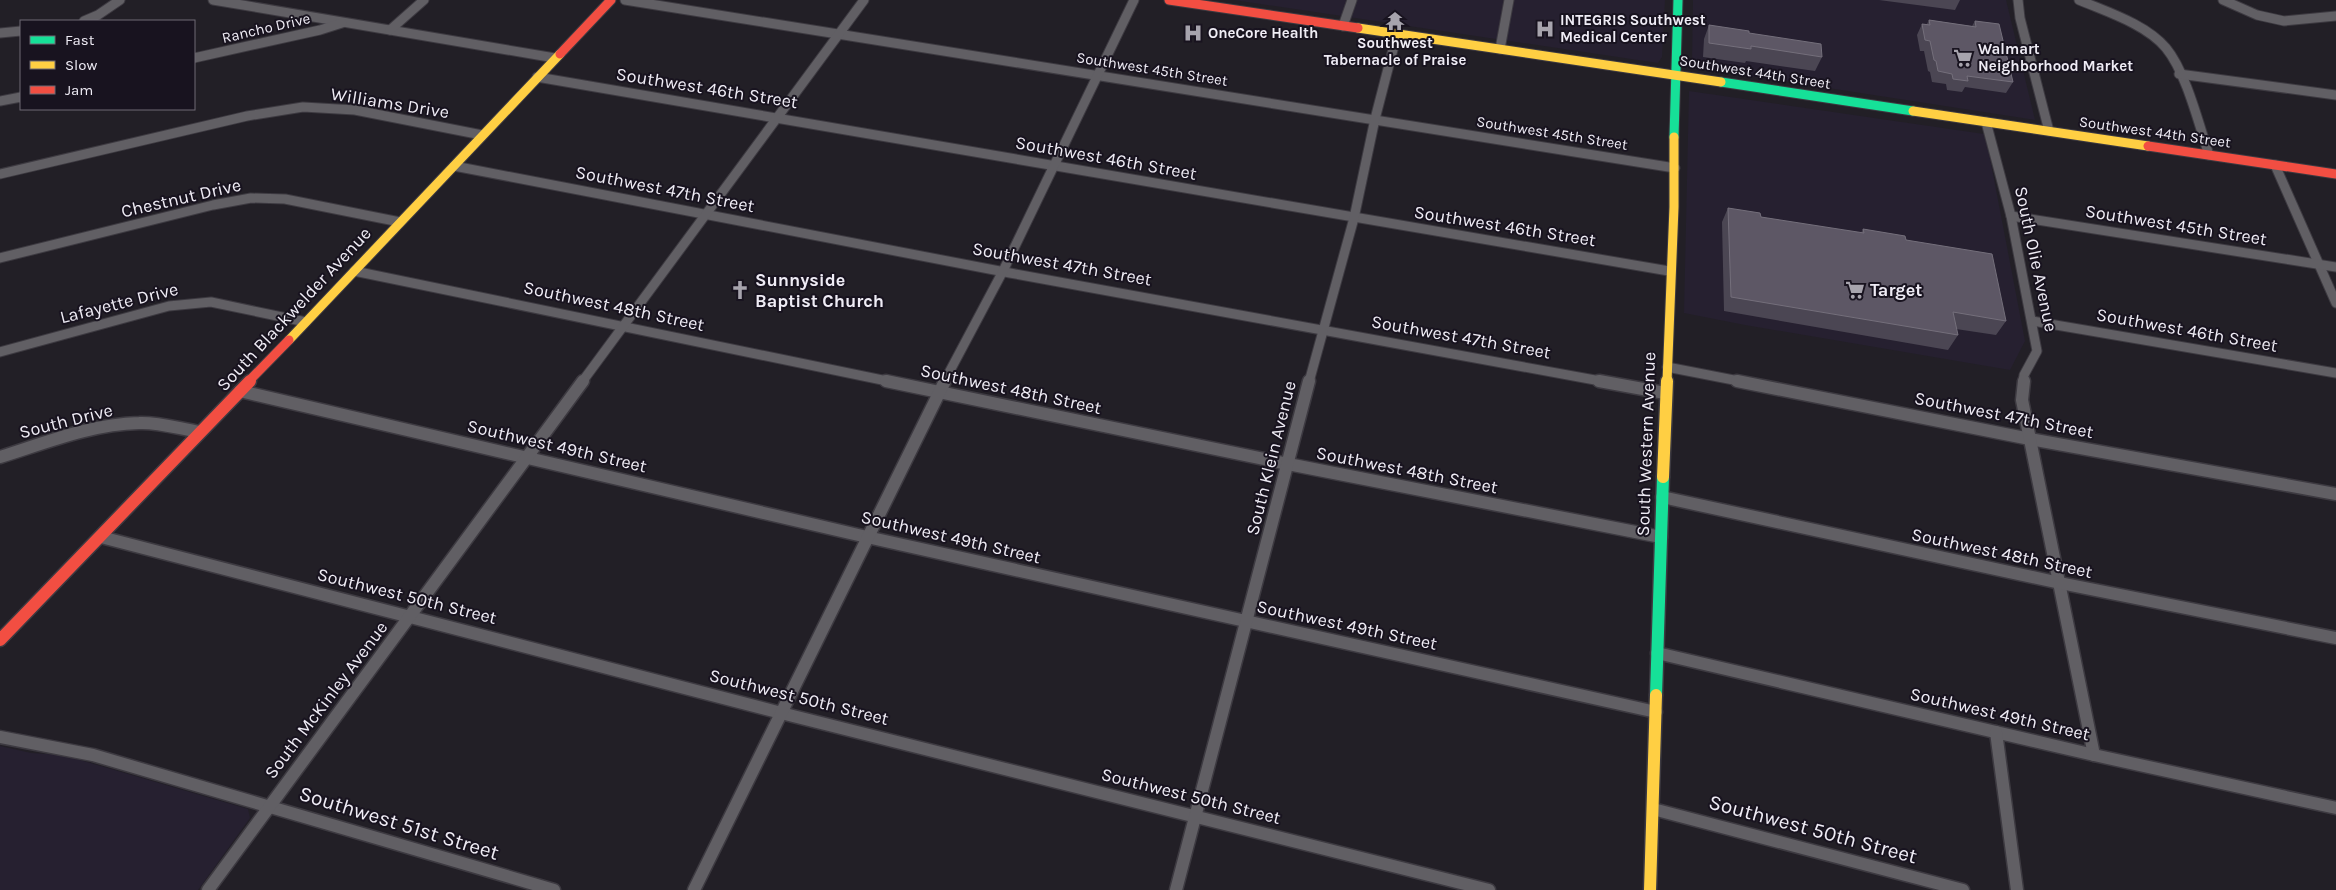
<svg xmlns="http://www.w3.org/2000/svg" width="2336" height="890" viewBox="0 0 2336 890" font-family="Karla,sans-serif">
	<rect width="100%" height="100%" fill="#221f26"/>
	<g fill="#262030">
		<polygon points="1234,0 1665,0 1662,57 1658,63"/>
		<polygon points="1693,0 2006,0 2035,120 1698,68 1692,64"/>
		<polygon points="1689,91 1984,134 1989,153 2025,341 2010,370 1745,325 1684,313"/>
		<polygon points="0,746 31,753 63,755 248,809 250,818 198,890 0,890"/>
	</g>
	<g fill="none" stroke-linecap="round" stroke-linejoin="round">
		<g stroke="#3d3a41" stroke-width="11">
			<g id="street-far1">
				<polyline points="213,0 555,58"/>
				<polyline points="625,0 1675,168"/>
				<polyline points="2018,0 2020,18 2049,131"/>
				<path d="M2079,0c28,12 67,24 87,48 20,24 33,77 43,107"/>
				<polyline points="2223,0 2257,15 2284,21 2336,16"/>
				<polyline points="84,21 98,15 120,0"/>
				<polyline points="1343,26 1352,0"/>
				<polyline points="390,30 424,0"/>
				<polyline points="0,33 21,31"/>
				<polyline points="1500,49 1509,0"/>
				<polyline points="194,58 320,30 342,23"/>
				<polyline points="2179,74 2336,95"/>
				<polyline points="537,77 1669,271"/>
				<polyline points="0,101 21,97"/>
				<polyline points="1986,122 2011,216 2037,351 2024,375 2023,382"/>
				<polyline points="2275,165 2336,303"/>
				<polyline points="454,166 1010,273 1606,382"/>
				<polyline points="0,174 247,116 303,107 355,110 482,135"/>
				<polyline points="2011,216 2336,267"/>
				<polyline points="0,258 213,205 251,198 285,199 400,222"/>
				<polyline points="354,271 892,382"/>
				<polyline points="2032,321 2336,373"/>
				<polyline points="0,352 169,306 211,302 306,322"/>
				<polyline points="1667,367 1744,382"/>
				<polyline points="582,382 864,0"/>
				<polyline points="944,382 1003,271 1134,0"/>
				<polyline points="1309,382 1354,218 1375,119 1397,34"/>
			</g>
		</g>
		<g stroke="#3d3a41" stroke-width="15">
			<g id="street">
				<polyline points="886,381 1288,464 1661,537"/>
				<polyline points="1599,381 1665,393"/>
				<polyline points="1737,381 2030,439 2336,494"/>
				<polyline points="2024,381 2022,400 2094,755"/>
				<polyline points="240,391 867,537 1656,712"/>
				<path d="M0,457c45,-14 91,-33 139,-34 20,-1 41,6 61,9"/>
				<polyline points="1662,497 2060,583 2336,638"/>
				<polyline points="101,537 793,716 1489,890"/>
				<polyline points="1657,653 2094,755 2336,808"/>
				<polyline points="1996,732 2017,890"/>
				<polyline points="0,737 93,755 554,890"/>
				<polyline points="1653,809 1963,890"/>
				<polyline points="208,890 583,381"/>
				<polyline points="694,890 945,381"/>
				<polyline points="1176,890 1309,381"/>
			</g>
		</g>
		<g stroke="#3d3a41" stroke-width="11">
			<g id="fast-far1">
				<polyline points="1721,82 1913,111"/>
				<polyline points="1674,137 1678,0"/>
			</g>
		</g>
		<g stroke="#3d3a41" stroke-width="15">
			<polyline id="fast" points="1656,695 1663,477"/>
		</g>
		<g stroke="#3d3a41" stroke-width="11">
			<g id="slow-far1">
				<polyline points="1358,28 1721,82"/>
				<polyline points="1913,111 2148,146"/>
				<polyline points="289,340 560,54"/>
				<polyline points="1667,382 1674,207 1674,137"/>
			</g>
		</g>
		<g stroke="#3d3a41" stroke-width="15">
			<g id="slow">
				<polyline points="1663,477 1667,381"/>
				<polyline points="1650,890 1656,695"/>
			</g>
		</g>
		<g stroke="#3d3a41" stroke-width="11">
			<g id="jam-far1">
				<polyline points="1169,0 1358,28"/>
				<polyline points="560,54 611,0"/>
				<polyline points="2148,146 2336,174"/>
				<polyline points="248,382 289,340"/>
			</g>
		</g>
		<g stroke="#3d3a41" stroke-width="15">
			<polyline id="jam" points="0,640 250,381"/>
		</g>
		<use href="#street-far1" stroke="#615f64" stroke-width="9"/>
		<use href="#street" stroke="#615f64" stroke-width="12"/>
		<use href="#fast-far1" stroke="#16e098" stroke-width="9"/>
		<use href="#fast" stroke="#16e098" stroke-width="12"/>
		<use href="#slow-far1" stroke="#ffcf43" stroke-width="9"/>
		<use href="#slow" stroke="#ffcf43" stroke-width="12"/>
		<use href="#jam-far1" stroke="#f24e42" stroke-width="9"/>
		<use href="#jam" stroke="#f24e42" stroke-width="12"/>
	</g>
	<g fill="#4b4653">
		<polygon points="1879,0 1960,0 1955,10"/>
		<polygon points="1929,20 1972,26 1975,21 2013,82 2006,93 1965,87 1962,92 1947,90 1946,84 1932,82 1930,72 1928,71 1924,51 1920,51 1917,35 1922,24 1927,24"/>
		<polygon points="1709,25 1822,57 1815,71 1746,61 1745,63 1703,57 1704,39"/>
		<polygon points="1728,208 1761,217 1861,233 1863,229 1906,240 2006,321 1996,335 1956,329 1958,335 1948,350 1724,311 1722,222"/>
	</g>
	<g fill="#5d5765" stroke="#746f7b">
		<polygon points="1929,20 1976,27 1975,21 1999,24 2013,82 1967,76 1968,81 1953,79 1952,74 1938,71 1936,61 1934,60 1930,41 1925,40 1922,24 1930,25"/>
		<polygon points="1709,25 1749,31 1749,33 1821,44 1822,57 1751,46 1751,49 1709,43"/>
		<polygon points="1728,208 1760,213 1761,217 1864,233 1863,229 1905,236 1906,240 1992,254 2006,321 1953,312 1958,335 1731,297"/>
	</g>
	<defs>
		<g id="temple-bare" transform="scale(1.5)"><path d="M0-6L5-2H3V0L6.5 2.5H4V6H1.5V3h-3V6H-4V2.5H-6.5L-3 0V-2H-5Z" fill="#a7a4ad" stroke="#18131f" stroke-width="2.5" paint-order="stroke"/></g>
		<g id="hospital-bare" transform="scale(1.5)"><path d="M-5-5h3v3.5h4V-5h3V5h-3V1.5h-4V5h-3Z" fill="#a7a4ad" stroke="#18131f" stroke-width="2.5" paint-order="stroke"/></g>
		<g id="supermarket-bare" transform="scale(1.5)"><path d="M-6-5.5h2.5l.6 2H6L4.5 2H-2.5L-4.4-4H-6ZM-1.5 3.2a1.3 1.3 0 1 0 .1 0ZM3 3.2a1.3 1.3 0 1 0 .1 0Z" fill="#a7a4ad" stroke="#18131f" stroke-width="2.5" paint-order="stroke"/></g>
		<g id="church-bare" transform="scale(1.5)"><path d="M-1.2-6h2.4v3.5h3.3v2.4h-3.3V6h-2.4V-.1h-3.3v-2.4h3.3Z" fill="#a7a4ad" stroke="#18131f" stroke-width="2.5" paint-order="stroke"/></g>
	</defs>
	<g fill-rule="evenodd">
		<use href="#temple-bare" x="1395" y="21"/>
		<use href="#hospital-bare" x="1545" y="29"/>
		<use href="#hospital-bare" x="1193" y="33"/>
		<use href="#supermarket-bare" x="1963" y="58"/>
		<use href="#church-bare" x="740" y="290"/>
		<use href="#supermarket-bare" x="1855" y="290"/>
	</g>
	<g text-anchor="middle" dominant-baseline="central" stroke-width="4" stroke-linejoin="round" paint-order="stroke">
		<g font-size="15" font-weight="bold" fill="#efecf5" stroke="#18131f" text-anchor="start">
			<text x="1560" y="20">INTEGRIS Southwest<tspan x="1560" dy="17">Medical Center</tspan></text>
			<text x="1208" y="33">OneCore Health</text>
			<text x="1395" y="43" text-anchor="middle">Southwest<tspan x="1395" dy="17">Tabernacle of Praise</tspan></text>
			<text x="1978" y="49">Walmart<tspan x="1978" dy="17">Neighborhood Market</tspan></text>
		</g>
		<g font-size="15" fill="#efecf5" stroke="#18131f">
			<text transform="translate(266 28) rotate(-13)">Rancho Drive</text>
			<text transform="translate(1152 69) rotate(9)">Southwest 45th Street</text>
			<text transform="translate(1755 72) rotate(9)">Southwest 44th Street</text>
			<text transform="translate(2155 132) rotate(8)">Southwest 44th Street</text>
			<text transform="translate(1552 133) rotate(9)">Southwest 45th Street</text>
		</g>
		<g font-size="18" fill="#efecf5" stroke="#18131f">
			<text transform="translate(707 88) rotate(9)">Southwest 46th Street</text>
			<text transform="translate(390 103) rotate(9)">Williams Drive</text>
			<text transform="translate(1106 158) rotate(10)">Southwest 46th Street</text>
			<text transform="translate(665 189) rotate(11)">Southwest 47th Street</text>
			<text transform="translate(181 198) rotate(-13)">Chestnut Drive</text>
			<text transform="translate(2176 225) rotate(9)">Southwest 45th Street</text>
			<text transform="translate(1505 226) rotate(9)">Southwest 46th Street</text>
			<text transform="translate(2036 259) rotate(78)">South Olie Avenue</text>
			<text transform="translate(1062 264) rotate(10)">Southwest 47th Street</text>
			<text transform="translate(119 303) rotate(-14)">Lafayette Drive</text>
			<text transform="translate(614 306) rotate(12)">Southwest 48th Street</text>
			<text transform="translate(294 309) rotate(-47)">South Blackwelder Avenue</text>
			<text transform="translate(2187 330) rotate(10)">Southwest 46th Street</text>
			<text transform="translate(1461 337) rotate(10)">Southwest 47th Street</text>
			<text transform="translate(1011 389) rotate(12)">Southwest 48th Street</text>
			<text transform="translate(2004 415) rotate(11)">Southwest 47th Street</text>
			<text transform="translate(66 421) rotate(-14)">South Drive</text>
			<text transform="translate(1646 444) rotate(-88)">South Western Avenue</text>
			<text transform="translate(557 446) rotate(13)">Southwest 49th Street</text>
			<text transform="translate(1271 458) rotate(-76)">South Klein Avenue</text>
			<text transform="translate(1407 470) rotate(11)">Southwest 48th Street</text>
			<text transform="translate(951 537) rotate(13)">Southwest 49th Street</text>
			<text transform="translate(2002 553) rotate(12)">Southwest 48th Street</text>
			<text transform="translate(407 596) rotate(14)">Southwest 50th Street</text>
			<text transform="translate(1347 625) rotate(12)">Southwest 49th Street</text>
			<text transform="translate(799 697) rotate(14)">Southwest 50th Street</text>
			<text transform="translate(326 700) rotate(-53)">South McKinley Avenue</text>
			<text transform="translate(2000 714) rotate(13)">Southwest 49th Street</text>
			<text transform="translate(1191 796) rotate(14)">Southwest 50th Street</text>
		</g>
		<g font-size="18" font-weight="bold" fill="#efecf5" stroke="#18131f" text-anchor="start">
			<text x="755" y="280">Sunnyside<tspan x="755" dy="21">Baptist Church</tspan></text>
			<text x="1870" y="290">Target</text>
		</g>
		<g font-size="21" fill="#efecf5" stroke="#18131f">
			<text transform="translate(399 823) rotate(17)">Southwest 51st Street</text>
			<text transform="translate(1813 829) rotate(15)">Southwest 50th Street</text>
		</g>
	</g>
	<rect x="20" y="20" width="175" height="90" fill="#18131f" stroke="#6e6a75"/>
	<rect x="30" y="36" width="25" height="8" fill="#16e098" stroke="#6e6a75"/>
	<text x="65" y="45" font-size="15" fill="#efecf5">Fast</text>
	<rect x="30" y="61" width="25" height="8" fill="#ffcf43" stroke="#6e6a75"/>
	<text x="65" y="70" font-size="15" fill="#efecf5">Slow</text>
	<rect x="30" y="86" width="25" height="8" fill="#f24e42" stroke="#6e6a75"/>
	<text x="65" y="95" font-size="15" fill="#efecf5">Jam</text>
</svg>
